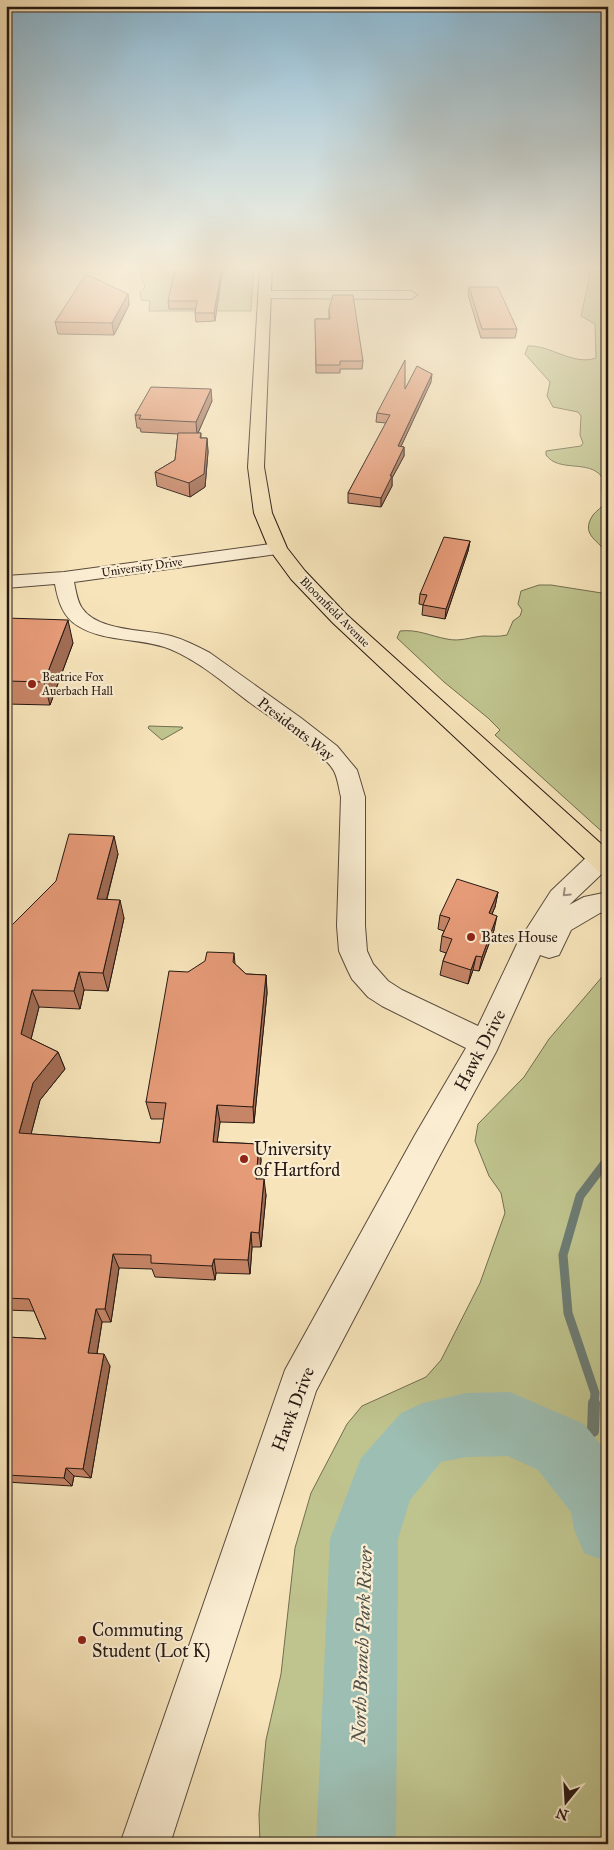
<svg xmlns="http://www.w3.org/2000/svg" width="614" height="1850" viewBox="0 0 614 1850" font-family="'IM FELL Great Primer',serif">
	<rect width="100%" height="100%" fill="#f7e4ba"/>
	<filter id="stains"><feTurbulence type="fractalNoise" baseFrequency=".004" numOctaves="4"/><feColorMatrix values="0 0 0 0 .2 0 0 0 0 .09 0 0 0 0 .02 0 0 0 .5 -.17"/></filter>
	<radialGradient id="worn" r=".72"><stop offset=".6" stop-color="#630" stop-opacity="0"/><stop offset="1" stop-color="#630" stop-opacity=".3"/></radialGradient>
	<g fill="#bfc38d" stroke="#726e50">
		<polygon points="143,266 254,266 251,311 149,311 150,301 141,300 140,292 145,287 141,277"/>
		<path d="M592,266h16v289c-7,-14 -29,-19 -15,-40 4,-5 10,-8 13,-14l-4,-10v-14c-13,-18 -43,-4 -56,-22v-4l35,-5 2,-3 -3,-8 1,-19 -3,-4 -25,-5 -6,-11 3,-14 -25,-28 3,-8c23,-1 45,20 68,12l-1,-34 -14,-8z"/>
		<path d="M539,585h12l57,9v243l-113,-102 5,-5 -12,-12 -44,-36 -47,-44 3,-7c18,-2 30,5 47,8 13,3 24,-2 36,-3 9,0 15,1 24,-1l6,-14 7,-5 2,-6 -4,-6 3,-13z"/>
		<polygon points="149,726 182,727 183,728 162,740 148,728"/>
		<polygon points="608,970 608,1844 260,1844 259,1814 266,1740 281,1674 295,1548 311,1493 347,1424 362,1406 426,1377 441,1360 480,1283 505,1213 501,1193 489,1176 475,1141 478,1124 524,1077 549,1039"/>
	</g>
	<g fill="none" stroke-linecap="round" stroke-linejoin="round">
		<polyline stroke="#6d7c73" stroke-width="9" points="594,1404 595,1393 568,1313 563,1255 580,1196 608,1159"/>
		<polyline stroke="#6d7c73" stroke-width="12" points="561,1447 593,1431 594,1403"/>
		<polygon fill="#9dbeb3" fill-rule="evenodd" points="510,1392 584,1424 608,1454 608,1562 584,1553 574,1529 571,1512 538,1470 508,1456 466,1457 441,1462 410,1500 398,1539 396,1844 316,1844 330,1539 361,1458 401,1413 423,1403 466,1393"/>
		<g stroke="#5a4b3c" stroke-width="2">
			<g id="minor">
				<polygon points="264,291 411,291 417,295 411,299 260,298 258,295 260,292"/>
				<path d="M278,543l6,2 3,4 -3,4 -210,29c2,9 3,19 8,26 16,24 64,21 89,28 14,4 26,10 39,17l91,65 36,28 20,24 8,27v129l2,25 6,13 15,17 14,9 76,36 39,-82 34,-53 41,-39 9,-2 7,2v16l-39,37 15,-8 24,-5v20l-8,1 -29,17 -12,25 -10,3 -9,-3 -44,97 -57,105 -123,234 -146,453h-50l165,-474 130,-235 51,-87 -84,-42 -14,-9 -16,-18 -4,-8 -9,-20 -2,-25 4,-129c-2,-8 -3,-18 -7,-26 -13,-22 -63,-53 -85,-69 -25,-19 -50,-41 -79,-53 -30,-12 -64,-6 -92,-23 -15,-9 -20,-25 -23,-42l-49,4v-12l58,-4z"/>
			</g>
		</g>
		<g stroke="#261812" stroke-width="2">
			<polygon id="major" points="260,266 272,266 264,467 272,513 287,548 305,571 347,615 608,850 608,874 599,872 333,623 291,579 269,549 254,513 248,467"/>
		</g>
		<use href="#minor" fill="#faedd2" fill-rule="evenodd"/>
		<use href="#major" fill="#f7e4ba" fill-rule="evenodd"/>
	</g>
	<g fill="#c68567" stroke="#261812">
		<polygon points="223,266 215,321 196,322 195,313 196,309 169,309 168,301"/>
		<polygon points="469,287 517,329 515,338 481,338 468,295"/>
		<polygon points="128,294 129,305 114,335 58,334 55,322"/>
		<polygon points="329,309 363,361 362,369 340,369 340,373 316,373 315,319 329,319"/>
		<polygon points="431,382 401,446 404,447 404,456 392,478 392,486 381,507 348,503 348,493 386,423 376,422 377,413 405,389"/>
		<polygon points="212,401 198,433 201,433 201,438 207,438 208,452 205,487 190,497 157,486 155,472 175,460 178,434 141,432 140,428 137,428 135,415"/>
		<polygon points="470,541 468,551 445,619 422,615 423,605 419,604 420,594"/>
		<polygon points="6,618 73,643 50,705 6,704"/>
		<polygon points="118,854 107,899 124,918 108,991 84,990 80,1009 39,1007 31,1039 58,1052 65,1069 40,1100 31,1134 160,1143 164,1119 151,1119 146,1102 188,972 234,953 235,964 246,974 266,975 267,993 254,1123 220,1122 217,1142 259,1144 261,1160 259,1179 266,1195 261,1247 252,1247 250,1274 216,1273 215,1280 155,1277 152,1269 119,1268 111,1322 102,1322 97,1354 110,1366 91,1478 74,1476 72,1486 6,1482 6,1337 46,1339 34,1311 6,1310 6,931"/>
		<polygon points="498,892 495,907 492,914 494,930 479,971 473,970 468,984 440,975 443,961 446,953 440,951 442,936 444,931 438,929 440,915"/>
	</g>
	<g fill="#a16c54" stroke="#261812">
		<polygon points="222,266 223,266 215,321 214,313"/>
		<polygon points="8,288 11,299 6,333 6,304"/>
		<polygon points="128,294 129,305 114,335 112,323"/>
		<polygon points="432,374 431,382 397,455 398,446"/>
		<polygon points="211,389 212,401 197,435 196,422"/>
		<polygon points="207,438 208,452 205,487 190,497 189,483"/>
		<polygon points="404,447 404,456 392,478 392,486 381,507 381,498 390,476"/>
		<polygon points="470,541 468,551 445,619 446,609"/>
		<polygon points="68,620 73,643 50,705 44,682"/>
		<polygon points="114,836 118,854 102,917 97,899"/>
		<polygon points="498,892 495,907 486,928 489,913"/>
		<polygon points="120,900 124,918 108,991 103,973"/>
		<polygon points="497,916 494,930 479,971 482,957"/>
		<polygon points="476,956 473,970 468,984 471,970"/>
		<polygon points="79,972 84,990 80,1009 74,991"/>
		<polygon points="266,975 267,993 254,1123 253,1107"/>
		<polygon points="32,990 39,1007 28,1051 21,1034"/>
		<polygon points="58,1052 65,1069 40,1100 27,1149 19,1133 33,1083"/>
		<polygon points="217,1105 220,1122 215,1158 213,1142"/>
		<polygon points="259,1144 261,1160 258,1194 256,1179"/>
		<polygon points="264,1179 266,1195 261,1247 259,1233"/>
		<polygon points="251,1232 252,1247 250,1274 248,1260"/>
		<polygon points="113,1254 119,1268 111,1322 105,1309"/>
		<polygon points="214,1259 216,1273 215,1280 212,1266"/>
		<polygon points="96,1309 102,1322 95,1365 88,1353"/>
		<polygon points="104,1354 110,1366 91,1478 83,1469"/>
		<polygon points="66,1468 74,1476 72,1486 64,1478"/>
	</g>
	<g fill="#e69b78" stroke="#261812">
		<polygon points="176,266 222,266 214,313 195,313 197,301 168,301"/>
		<polygon points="86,274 128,294 112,323 55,322"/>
		<polygon points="469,287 498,287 517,329 482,329"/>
		<polygon points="8,288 6,304 6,291"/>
		<polygon points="333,295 353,295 363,361 340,361 340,365 316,365 315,319 330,319 329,309"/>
		<polygon points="405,360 405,389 417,366 432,374 398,446 404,447 390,476 392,476 381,498 348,493 390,415 377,413"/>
		<polygon points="151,387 211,389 196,422 139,419 141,415 135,415"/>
		<polygon points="178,433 201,433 200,438 207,438 204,474 189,483 155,472 175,460"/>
		<polygon points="444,537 470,541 446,609 423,605 427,595 420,594"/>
		<polygon points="6,618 68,620 44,682 6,681"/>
		<polygon points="69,834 114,836 97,899 120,900 103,973 79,972 74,991 32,990 21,1034 58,1052 33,1083 19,1133 160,1143 166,1103 146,1102 169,971 188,972 205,961 207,952 234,953 233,962 246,974 266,975 253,1107 217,1105 213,1142 259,1144 256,1179 264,1179 259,1233 251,1232 248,1260 214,1259 212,1266 151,1263 151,1255 113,1254 105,1309 96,1309 88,1353 104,1354 83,1469 66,1468 64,1478 6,1475 6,1337 46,1339 29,1299 6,1298 6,931 56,881"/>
		<polygon points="457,879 498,892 489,913 497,916 482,957 476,956 471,970 443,961 452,939 442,936 450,918 440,915"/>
	</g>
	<defs><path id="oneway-chevron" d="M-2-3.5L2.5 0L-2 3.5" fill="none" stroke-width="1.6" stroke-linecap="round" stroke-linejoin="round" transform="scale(1.25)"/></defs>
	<use stroke="#9b8d7c" href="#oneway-chevron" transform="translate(566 893) rotate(136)"/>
	<linearGradient id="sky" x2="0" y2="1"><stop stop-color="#8ab8d3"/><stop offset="0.51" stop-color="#fbf3e0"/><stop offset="1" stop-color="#fbf3e0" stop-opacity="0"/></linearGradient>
	<rect width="614" height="525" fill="url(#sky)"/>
	<g fill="#8f2418" stroke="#faedd2" stroke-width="2">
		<circle cx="32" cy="684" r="5"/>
		<circle cx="471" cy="937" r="5"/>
		<circle cx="244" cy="1159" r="5"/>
		<circle cx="82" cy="1640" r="5"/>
	</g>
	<g text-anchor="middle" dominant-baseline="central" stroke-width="4.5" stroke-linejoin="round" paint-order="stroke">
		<g font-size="12" fill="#261812" stroke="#faedd2">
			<text transform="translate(142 567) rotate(-8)">University Drive</text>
			<text transform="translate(335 612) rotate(45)">Bloomfield Avenue</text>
		</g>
		<g font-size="12" fill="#261812" stroke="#faedd2" text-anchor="start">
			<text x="42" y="677">Beatrice Fox<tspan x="42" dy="14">Auerbach Hall</tspan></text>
		</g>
		<g font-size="15" fill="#261812" stroke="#faedd2">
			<text transform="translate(296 729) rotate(38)">Presidents Way</text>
		</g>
		<g font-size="15" fill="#261812" stroke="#faedd2" text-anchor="start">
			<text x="481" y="937">Bates House</text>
		</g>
		<g font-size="18" fill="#261812" stroke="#faedd2">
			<text transform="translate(480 1050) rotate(-62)">Hawk Drive</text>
			<text transform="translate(293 1409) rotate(-69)">Hawk Drive</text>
		</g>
		<g font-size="18" fill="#261812" stroke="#faedd2" text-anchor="start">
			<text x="254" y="1149">University<tspan x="254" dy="21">of Hartford</tspan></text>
			<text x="92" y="1630">Commuting<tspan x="92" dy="21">Student (Lot K)</tspan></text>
		</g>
		<g font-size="19" font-style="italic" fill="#50524a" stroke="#faedd2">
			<text transform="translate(362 1645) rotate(-88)">North Branch Park River</text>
		</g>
	</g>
	<rect width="614" height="1850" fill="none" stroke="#f7e4ba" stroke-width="25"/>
	<rect x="8" y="8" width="599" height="1835" fill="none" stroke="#261812" stroke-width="2.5"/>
	<rect x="12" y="12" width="589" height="1825" fill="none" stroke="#261812"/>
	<g transform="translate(566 1802) rotate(198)" stroke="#faedd2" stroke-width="4" paint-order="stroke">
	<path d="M0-4L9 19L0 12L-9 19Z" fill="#261812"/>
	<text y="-8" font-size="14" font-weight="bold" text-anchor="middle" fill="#261812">N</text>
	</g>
	<rect width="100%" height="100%" filter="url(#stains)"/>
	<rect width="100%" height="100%" fill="url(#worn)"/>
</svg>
